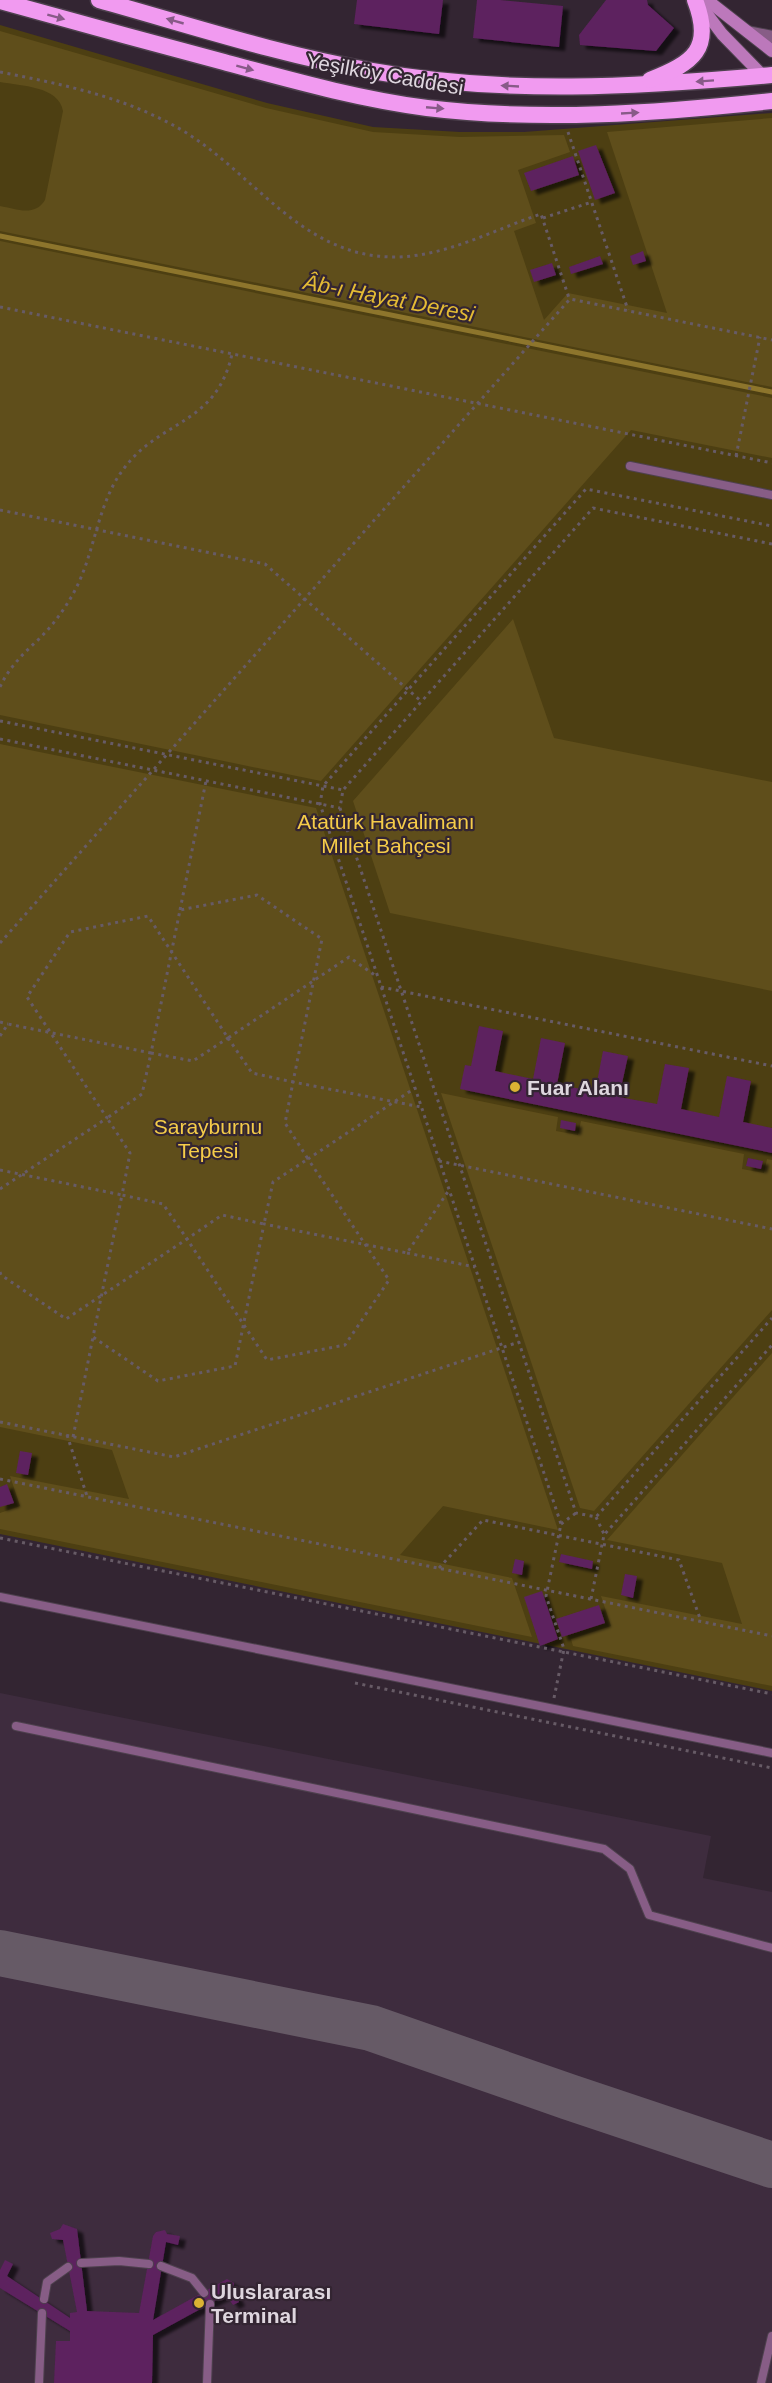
<svg xmlns="http://www.w3.org/2000/svg" width="772" height="2383" viewBox="0 0 772 2383" font-family="Arial,sans-serif">
	<defs>
		<filter id="shadow"><feDropShadow dx="6" dy="4" stdDeviation="1.5" flood-color="#0009"/></filter>
	</defs>
	<rect width="100%" height="100%" fill="#332532"/>
	<polygon fill="#3e2c3e" points="0,1693 711,1836 703,1878 772,1892 772,2383 0,2383"/>
	<polygon fill="#4d3f12" points="0,25 267,103 373,127 460,132 524,132 772,113 772,1691 0,1534"/>
	<g fill="#5f4e1b">
		<path d="M0,31l266,77 107,24 87,5 104,-2 6,17 -52,18 18,53 -22,8 30,89 24,-27 99,20 -60,-181 165,-14v269l-772,-156v-25c16,3 35,11 45,-6l18,-89c-4,-25 -42,-25 -63,-29z"/>
		<polygon points="0,241 772,398 772,458 631,430 321,781 0,715"/>
		<polygon points="513,619 554,738 772,782 772,991 390,913 353,801"/>
		<polygon points="0,744 316,808 558,1530 443,1506 400,1555 512,1578 532,1637 0,1529 0,1513 20,1506 10,1476 129,1499 112,1450 0,1427"/>
		<polygon points="441,1093 558,1117 556,1131 578,1135 581,1121 744,1154 742,1169 764,1173 767,1159 772,1160 772,1310 594,1511 580,1508"/>
		<polygon points="772,1353 772,1686 573,1646 571,1639 611,1626 601,1596 742,1624 722,1563 607,1540"/>
	</g>
	<g fill="none" stroke-linecap="round" stroke-linejoin="round">
		<polyline stroke="#8d752c" stroke-width="5" points="0,236 772,392"/>
		<polyline stroke="#665a66" stroke-width="46" points="0,1953 371,2028 569,2097 772,2165"/>
	</g>
	<g fill="#5d215e" filter="url(#shadow)">
		<polygon points="357,0 443,0 439,34 354,24"/>
		<polygon points="477,0 500,0 563,6 559,47 473,38"/>
		<polygon points="606,0 647,0 648,5 674,28 656,51 580,45 579,35"/>
		<polygon points="596,145 615,193 595,200 578,151"/>
		<polygon points="573,156 579,175 531,191 524,173"/>
		<polygon points="643,251 646,261 633,265 630,256"/>
		<polygon points="600,256 603,264 571,274 569,267"/>
		<polygon points="552,263 556,275 534,282 530,270"/>
		<polygon points="479,1026 503,1031 495,1071 533,1079 541,1038 565,1043 557,1084 595,1092 603,1051 628,1056 619,1097 657,1104 665,1064 689,1068 681,1109 719,1117 727,1076 751,1081 743,1122 772,1128 772,1153 460,1089 465,1065 471,1066"/>
		<polygon points="561,1120 576,1123 575,1131 560,1128"/>
		<polygon points="748,1158 763,1161 761,1169 746,1166"/>
		<polygon points="20,1451 32,1453 28,1475 16,1473"/>
		<polygon points="7,1484 14,1503 0,1507 0,1487"/>
		<polygon points="561,1554 593,1561 592,1569 559,1562"/>
		<polygon points="515,1559 524,1561 522,1575 512,1573"/>
		<polygon points="625,1574 637,1576 633,1598 621,1595"/>
		<polygon points="542,1591 558,1639 540,1646 524,1597"/>
		<polygon points="599,1605 605,1623 562,1637 556,1619"/>
		<polygon points="63,2224 77,2229 87,2311 139,2313 153,2236 156,2232 165,2230 167,2234 180,2236 178,2245 166,2242 153,2320 227,2279 234,2283 233,2290 239,2302 233,2305 226,2295 153,2335 152,2383 54,2383 56,2341 70,2341 70,2331 0,2288 0,2270 5,2260 13,2264 7,2276 70,2318 70,2313 77,2312 63,2240 52,2239 50,2233 60,2229"/>
	</g>
	<g fill="none" stroke-linecap="round" stroke-linejoin="round">
		<g stroke="#4e414e" stroke-width="10">
			<g id="service">
				<polyline points="630,466 772,495"/>
				<polyline points="0,1597 772,1753"/>
				<polyline points="16,1726 604,1849 630,1869 649,1915 772,1948"/>
				<polyline points="81,2263 119,2261 149,2264"/>
				<polyline points="161,2266 192,2278 204,2293"/>
				<polyline points="44,2299 47,2282 68,2267"/>
				<polyline points="39,2383 42,2313"/>
				<polyline points="207,2383 210,2304"/>
				<polyline points="761,2383 772,2336"/>
			</g>
		</g>
		<g stroke="#4e414e" stroke-width="14">
			<polyline id="minor" points="748,32 772,37"/>
		</g>
		<g stroke="#4e414e" stroke-width="14">
			<g id="secondary">
				<polyline points="707,0 772,51"/>
				<polyline points="701,6 722,34 763,76"/>
			</g>
		</g>
		<g stroke="#4e414e" stroke-width="19">
			<g id="trunk">
				<path d="M99,0c90,25 181,55 273,71 133,24 266,16 400,4"/>
				<path d="M0,1c75,21 149,41 224,61 67,18 134,37 203,46 115,14 231,5 345,-7"/>
				<path d="M650,80c43,-17 64,-31 45,-80"/>
			</g>
		</g>
		<g stroke="#675b66" stroke-width="3" stroke-dasharray="3 4.5" stroke-linecap="butt">
			<path d="M0,72c65,13 127,25 185,60 70,43 118,125 209,125 51,0 99,-27 147,-43l28,84"/>
			<polyline points="568,132 628,310"/>
			<polyline points="543,218 592,202"/>
			<polyline points="0,307 772,463"/>
			<polyline points="736,456 760,337"/>
			<polyline points="0,510 265,564 422,702"/>
			<polyline points="772,544 593,508 343,790 340,808 576,1513 596,1517 772,1318"/>
			<path d="M0,687c9,-20 24,-34 40,-49 13,-13 24,-28 33,-44 23,-41 23,-90 52,-127 37,-48 91,-42 107,-113"/>
			<polyline points="0,721 343,790"/>
			<polyline points="0,739 340,808"/>
			<polyline points="180,910 206,781"/>
			<polyline points="0,943 570,299 772,340"/>
			<polyline points="381,987 772,1066"/>
			<polyline points="0,1022 8,1024"/>
			<polyline points="0,1036 8,1024 151,1053 180,910 257,895 322,939 293,1082 421,1107"/>
			<polygon points="228,1038 252,1073 293,1082 285,1123 308,1159 273,1182 264,1224 222,1215 187,1239 163,1204 122,1195 130,1153 107,1118 142,1094 151,1053 193,1061"/>
			<polyline points="439,1161 772,1229"/>
			<polyline points="0,1170 122,1195 93,1337 158,1381 235,1366 264,1224 407,1253 449,1190"/>
			<polyline points="0,1189 107,1118 27,997 70,932 148,916 228,1038 349,957 376,976"/>
			<polyline points="407,1253 475,1267"/>
			<polyline points="0,1272 1,1275 66,1319 187,1239 267,1360 345,1345 389,1280 308,1159 415,1088"/>
			<polyline points="0,1422 174,1457 519,1342"/>
			<polyline points="67,1435 87,1496"/>
			<polyline points="73,1437 93,1337"/>
			<polyline points="0,1479 772,1636"/>
			<polyline points="596,1517 604,1534"/>
			<polyline points="561,1524 576,1513"/>
			<polyline points="0,1538 772,1694"/>
			<polyline points="439,1568 483,1520 679,1560 701,1621"/>
			<polyline points="591,1599 604,1535 772,1345"/>
			<polyline points="355,1683 772,1768"/>
			<polyline points="554,1698 564,1649 546,1596 561,1524 320,804 323,786 586,489 772,526"/>
		</g>
		<use href="#service" stroke="#875d86" stroke-width="8"/>
		<use href="#minor" stroke="#875d86" stroke-width="12"/>
		<use href="#secondary" stroke="#bc78bb" stroke-width="12"/>
		<use href="#trunk" stroke="#f19af0" stroke-width="16"/>
	</g>
	<defs><path id="oneway-solid" d="M-6-.8H1V-3.2L6.5 0L1 3.2V.8H-6Z" transform="scale(1.5)"/></defs>
	<g fill="#885a88">
		<use href="#oneway-solid" transform="translate(56 17) rotate(15)"/>
		<use href="#oneway-solid" transform="translate(175 21) rotate(-164)"/>
		<use href="#oneway-solid" transform="translate(245 68) rotate(15)"/>
		<use href="#oneway-solid" transform="translate(705 81) rotate(176)"/>
		<use href="#oneway-solid" transform="translate(510 86) rotate(-177)"/>
		<use href="#oneway-solid" transform="translate(435 108) rotate(5)"/>
		<use href="#oneway-solid" transform="translate(630 113) rotate(-3)"/>
	</g>
	<g fill="#dab333" stroke="#332532" stroke-width="2">
		<circle cx="515" cy="1087" r="6"/>
		<circle cx="199" cy="2303" r="6"/>
	</g>
	<g text-anchor="middle" dominant-baseline="central" stroke-width="4.5" stroke-linejoin="round" paint-order="stroke">
		<g font-size="21" fill="#ded6de" stroke="#332532">
			<text transform="translate(385 74) rotate(10)">Yeşilköy Caddesi</text>
		</g>
		<g font-size="21" fill="#f5cc49" stroke="#332532">
			<text x="386" y="821">Atatürk Havalimanı<tspan x="386" dy="24">Millet Bahçesi</tspan></text>
			<text x="208" y="1126">Sarayburnu<tspan x="208" dy="24">Tepesi</tspan></text>
		</g>
		<g font-size="21" font-weight="bold" fill="#ded6de" stroke="#332532" text-anchor="start">
			<text x="527" y="1087">Fuar Alanı</text>
			<text x="211" y="2291">Uluslararası<tspan x="211" dy="24">Terminal</tspan></text>
		</g>
		<g font-size="22" font-style="italic" fill="#e4bb34" stroke="#332532">
			<text transform="translate(389 298) rotate(11)">Âb-ı Hayat Deresi</text>
		</g>
	</g>
</svg>
